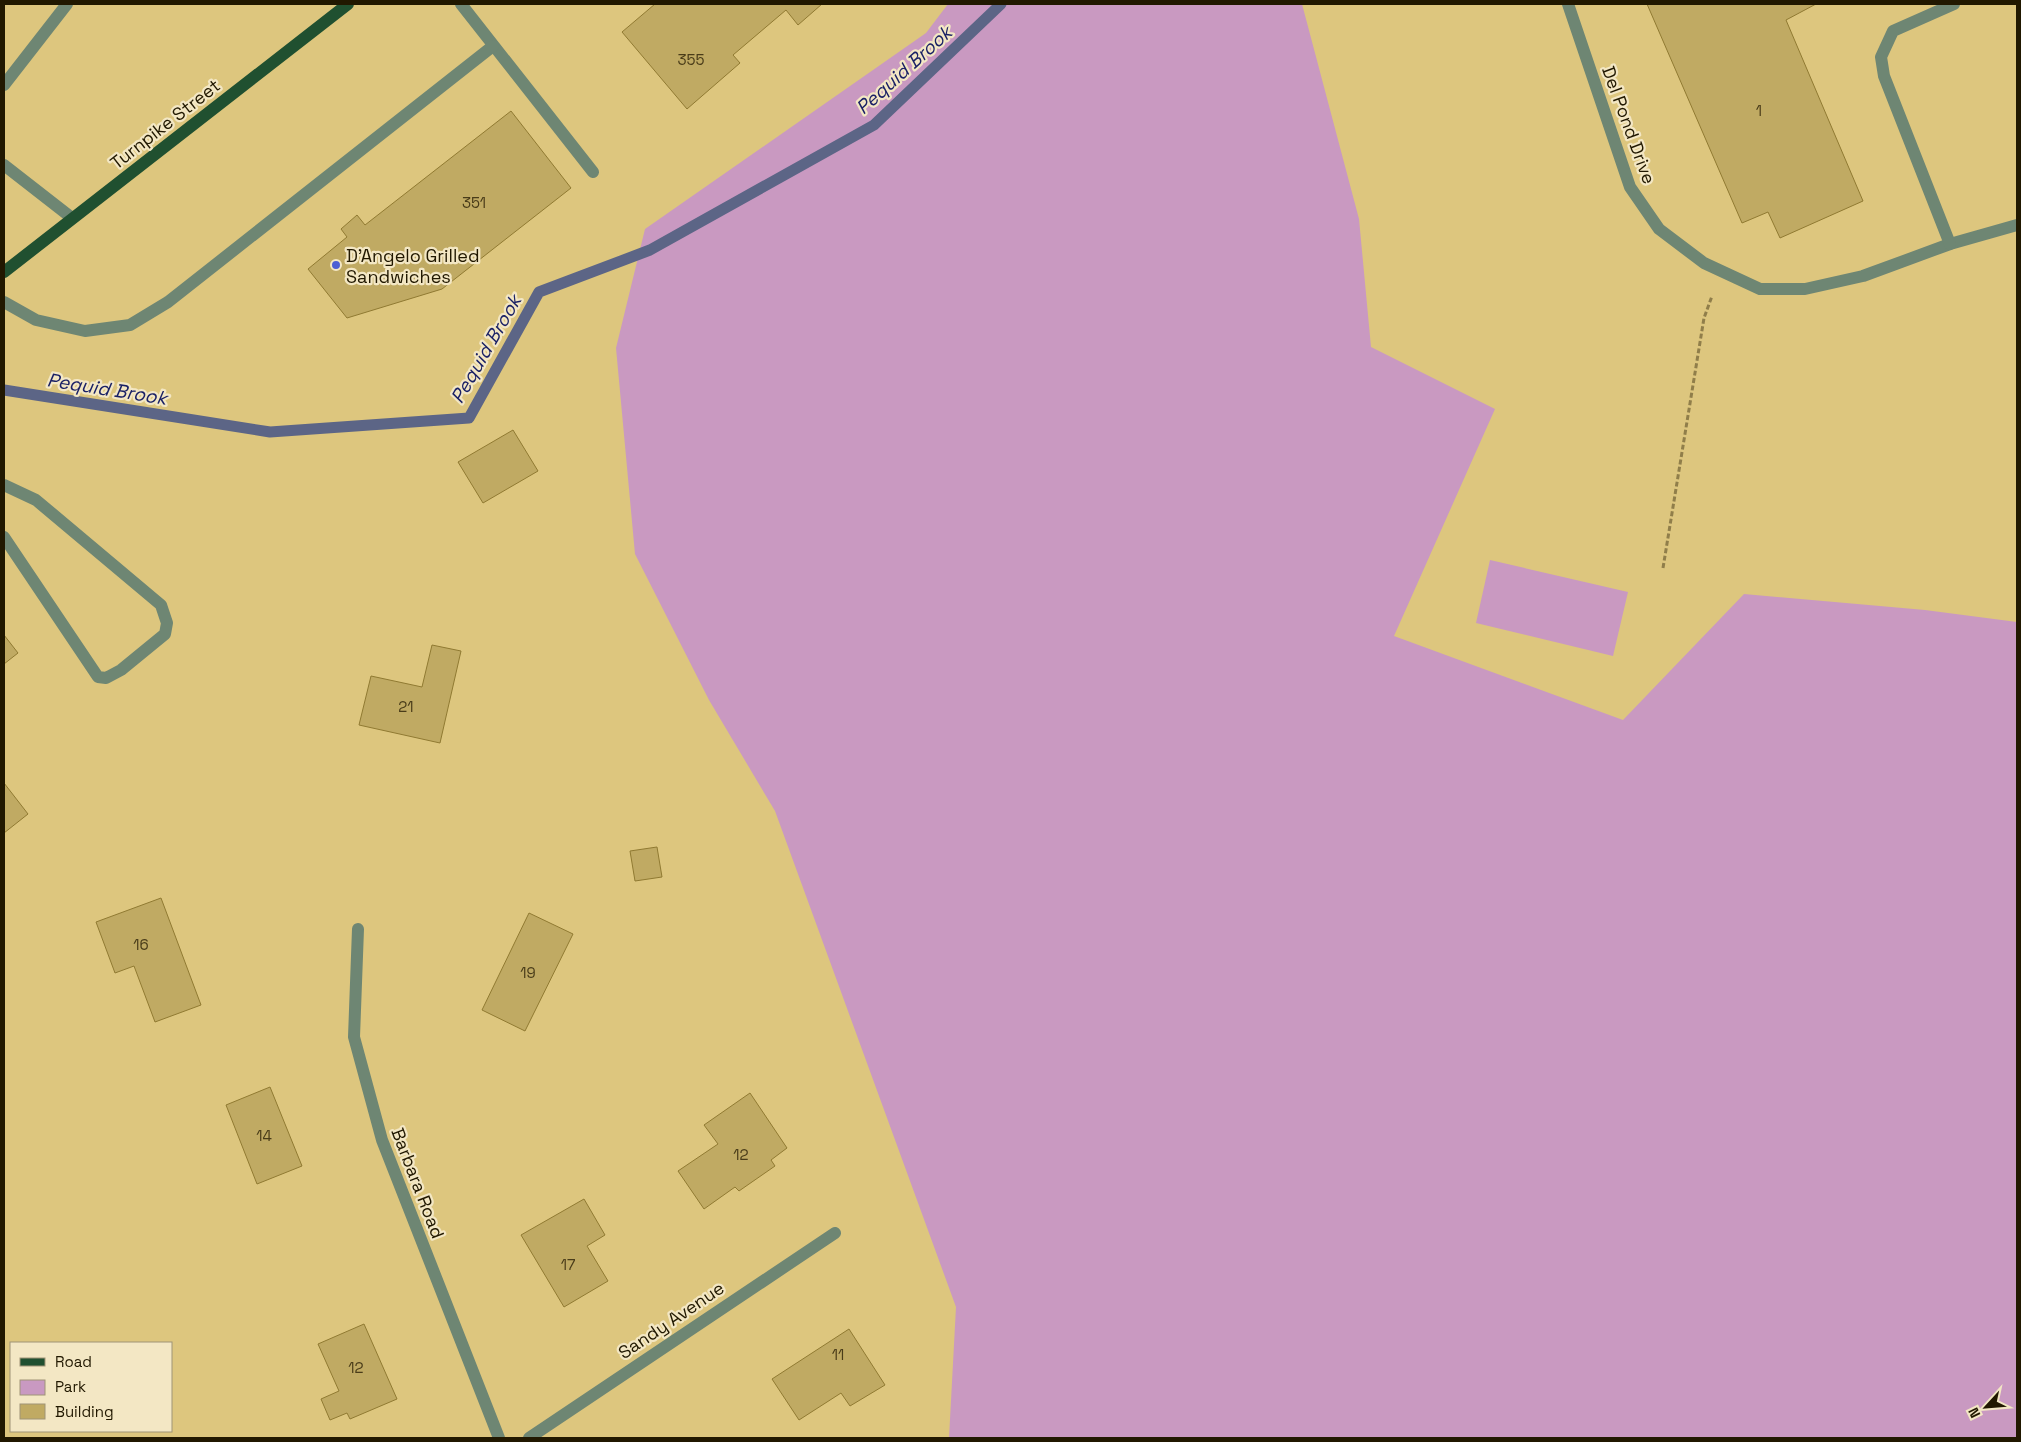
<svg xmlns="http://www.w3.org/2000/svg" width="2021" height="1442" viewBox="0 0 2021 1442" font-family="'Space Grotesk',sans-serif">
	<rect width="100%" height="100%" fill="#ddc67e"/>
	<g fill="#c999c1">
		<polygon points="948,4 1302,4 1359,219 1371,347 1495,409 1394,636 1623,720 1744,594 1925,610 2017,622 2017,1438 949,1438 956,1307 775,811 709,700 635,554 616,348 645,229 926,33"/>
		<polygon points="1490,560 1628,592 1613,656 1476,623"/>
	</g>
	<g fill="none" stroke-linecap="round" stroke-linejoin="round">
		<polyline stroke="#5c6586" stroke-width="11" points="4,390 270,432 469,418 539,292 650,250 874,125 1001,4"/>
	</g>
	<g fill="#c0aa63" stroke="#907a32">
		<polygon points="655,4 822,4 798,25 786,10 733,55 740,63 687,109 622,32"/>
		<polygon points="1647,4 1816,4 1786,20 1863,201 1780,238 1768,212 1742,223"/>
		<polygon points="511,111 571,188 442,289 347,318 308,269 347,237 341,229 357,215 365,225"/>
		<polygon points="513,430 538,471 483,503 458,462"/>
		<polygon points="4,635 18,653 4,664"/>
		<polygon points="432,645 461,651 440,743 359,725 371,676 422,687"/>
		<polygon points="4,783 28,814 4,833"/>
		<polygon points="657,847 662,877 635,881 630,851"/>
		<polygon points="161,898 201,1005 155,1022 134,966 115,973 96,922"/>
		<polygon points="529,913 573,934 525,1031 482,1010"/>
		<polygon points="270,1087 302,1166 257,1184 226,1105"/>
		<polygon points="750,1093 787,1148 771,1160 775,1166 739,1191 735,1187 704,1209 678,1171 718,1144 704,1125"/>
		<polygon points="584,1199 605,1235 587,1246 608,1281 564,1307 521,1235"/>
		<polygon points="364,1324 397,1399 350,1419 347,1413 330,1420 321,1399 339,1391 318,1344"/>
		<polygon points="849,1329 885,1385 850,1406 841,1393 799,1420 772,1379"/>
	</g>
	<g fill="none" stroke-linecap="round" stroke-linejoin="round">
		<polyline stroke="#907e4a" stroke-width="3" stroke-dasharray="5 2.5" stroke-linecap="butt" points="1663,568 1704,318 1712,296"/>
		<g stroke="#6e8673" stroke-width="12">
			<polyline points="461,4 593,172"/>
			<polyline points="4,85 67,4"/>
			<polyline points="4,165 72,218"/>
			<polyline points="4,302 36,320 85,331 130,325 168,302 493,46"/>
			<polyline points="4,485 36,500 161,605 167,623 165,634 121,670 106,678 98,677 4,537"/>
		</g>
		<g stroke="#6e8673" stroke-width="12">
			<polyline points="1568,4 1630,187 1659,229 1704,263 1760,289 1805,289 1863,276 1950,244 2017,225"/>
			<polyline points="1950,244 1884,76 1881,57 1893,31 1954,4"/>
			<polyline points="358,929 354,1037 382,1140 499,1438"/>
			<polyline points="529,1438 835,1233"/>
		</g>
		<polyline stroke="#205030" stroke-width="12" points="4,272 348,4"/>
	</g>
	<circle fill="#4d5fd4" stroke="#f3e7c4" stroke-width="2" cx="336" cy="265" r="5"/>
	<g text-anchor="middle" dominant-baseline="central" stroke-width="4.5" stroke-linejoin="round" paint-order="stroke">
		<g font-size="15" fill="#493c19">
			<text x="691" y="59">355</text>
			<text x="1759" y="110">1</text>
			<text x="474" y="202">351</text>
			<text x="406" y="706">21</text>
			<text x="141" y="944">16</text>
			<text x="528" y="972">19</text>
			<text x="264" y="1135">14</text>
			<text x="741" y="1154">12</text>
			<text x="568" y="1264">17</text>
			<text x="838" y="1354">11</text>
			<text x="356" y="1367">12</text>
		</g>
		<g font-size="18" fill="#211800" stroke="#f3e7c4">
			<text transform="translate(165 124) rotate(-38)">Turnpike Street</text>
			<text transform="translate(1629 125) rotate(70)">Del Pond Drive</text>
			<text transform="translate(418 1183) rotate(69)">Barbara Road</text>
			<text transform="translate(671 1320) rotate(-34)">Sandy Avenue</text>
		</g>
		<g font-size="18" fill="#211800" stroke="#f3e7c4" text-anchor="start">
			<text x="346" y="255">D'Angelo Grilled<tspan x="346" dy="21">Sandwiches</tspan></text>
		</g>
		<g font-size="19" font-style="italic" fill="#1a2165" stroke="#f3e7c4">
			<text transform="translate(904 70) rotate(-42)">Pequid Brook</text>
			<text transform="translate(486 349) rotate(-60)">Pequid Brook</text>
			<text transform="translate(107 389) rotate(9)">Pequid Brook</text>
		</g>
	</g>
	<rect width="2021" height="1442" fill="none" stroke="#211800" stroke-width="10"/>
	<rect x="10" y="1342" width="162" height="90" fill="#f3e7c4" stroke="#9f9476"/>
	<rect x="20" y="1358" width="25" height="8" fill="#205030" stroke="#9f9476"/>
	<text x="55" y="1367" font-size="15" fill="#211800">Road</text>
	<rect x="20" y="1380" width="25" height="15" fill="#c999c1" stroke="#9f9476"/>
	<text x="55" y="1392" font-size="15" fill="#211800">Park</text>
	<rect x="20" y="1404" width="25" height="15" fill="#c0aa63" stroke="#9f9476"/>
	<text x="55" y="1417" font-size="15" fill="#211800">Building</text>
	<g transform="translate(1986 1407) rotate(244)" stroke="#f3e7c4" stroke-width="4" paint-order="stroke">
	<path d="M0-4L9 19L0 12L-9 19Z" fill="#211800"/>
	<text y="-8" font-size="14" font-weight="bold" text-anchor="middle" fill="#211800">N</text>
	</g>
</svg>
